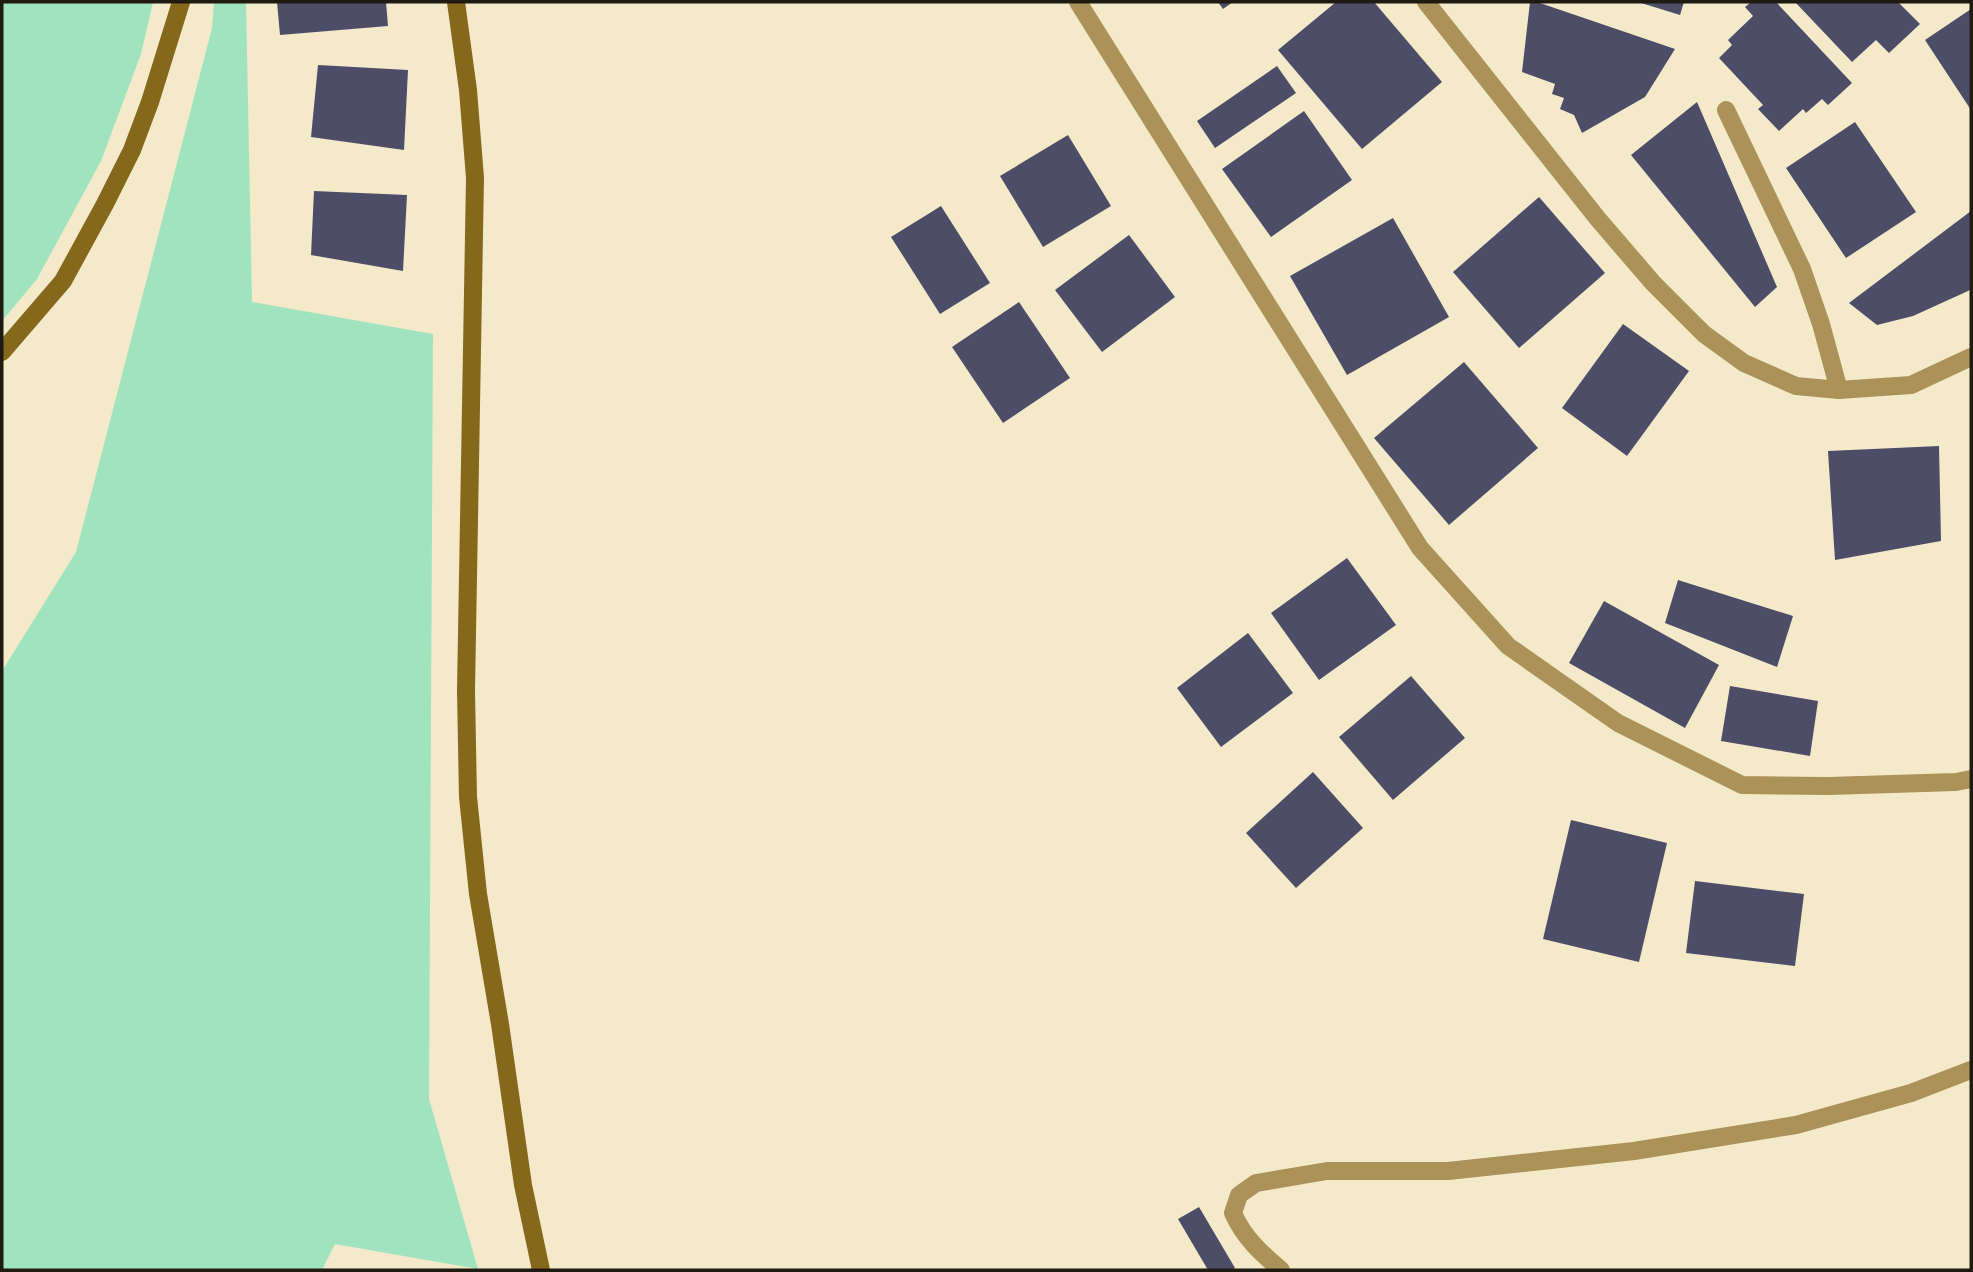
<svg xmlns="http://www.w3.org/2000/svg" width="1973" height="1272" viewBox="0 0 1973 1272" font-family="'Sofia Sans Condensed',sans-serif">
	<rect width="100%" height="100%" fill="#f4eaca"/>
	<g fill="#a2e3bf">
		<polygon points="2,2 153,2 141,54 101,161 37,279 2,321"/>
		<polygon points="214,2 246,2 252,302 433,334 429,1099 478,1269 335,1244 322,1270 2,1270 2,671 76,552 212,28"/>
	</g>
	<g fill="#4d4d68">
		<polygon points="277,2 386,2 388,26 280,35"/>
		<polygon points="1218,2 1233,2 1223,9"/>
		<polygon points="1336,2 1374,2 1442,82 1362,149 1278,50"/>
		<polygon points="1530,2 1537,2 1675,49 1645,97 1582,133 1574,115 1560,109 1564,98 1552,94 1555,84 1522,72"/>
		<polygon points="1638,2 1684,2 1680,15"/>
		<polygon points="1751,2 1776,2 1852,83 1828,105 1822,99 1806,113 1803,109 1779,131 1758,109 1763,105 1719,58 1732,45 1728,40 1753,16 1745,7"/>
		<polygon points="1795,2 1898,2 1920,24 1889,53 1876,40 1852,62"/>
		<polygon points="1971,9 1971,110 1925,40"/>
		<polygon points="318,65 408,70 404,150 311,137"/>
		<polygon points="1277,66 1296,93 1215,148 1197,121"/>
		<polygon points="1697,102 1777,287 1755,307 1631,155"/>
		<polygon points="1304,111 1352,180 1271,237 1222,169"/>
		<polygon points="1855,122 1916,212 1846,258 1786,168"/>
		<polygon points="1068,135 1111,206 1043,247 1000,176"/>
		<polygon points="314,191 407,195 403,271 311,255"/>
		<polygon points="1539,197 1605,273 1519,348 1453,272"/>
		<polygon points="941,206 990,283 940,314 891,237"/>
		<polygon points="1971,211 1971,289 1968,291 1913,316 1877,325 1849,303"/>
		<polygon points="1393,218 1449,317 1347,375 1290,276"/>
		<polygon points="1129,235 1175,297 1102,352 1055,290"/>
		<polygon points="1019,302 1070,378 1003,423 952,347"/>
		<polygon points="1623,324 1689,371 1627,456 1562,408"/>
		<polygon points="1464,362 1538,448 1449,525 1374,438"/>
		<polygon points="1939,446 1941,541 1835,560 1828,451"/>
		<polygon points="1347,558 1396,625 1319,680 1271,613"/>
		<polygon points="1678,580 1793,616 1777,667 1665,623"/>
		<polygon points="1604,601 1719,665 1685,728 1569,663"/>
		<polygon points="1248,633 1293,693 1221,747 1177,688"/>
		<polygon points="1411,676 1465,738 1393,800 1339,737"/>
		<polygon points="1730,686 1818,701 1810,756 1721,741"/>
		<polygon points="1313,772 1363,828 1296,888 1246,833"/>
		<polygon points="1571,820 1667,843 1639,962 1543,939"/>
		<polygon points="1695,881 1804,894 1795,966 1686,953"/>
		<polygon points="1199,1207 1235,1268 1231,1270 1208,1270 1178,1219"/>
	</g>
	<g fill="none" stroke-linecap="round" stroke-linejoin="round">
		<g stroke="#ab9259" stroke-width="18">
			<polyline points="1078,2 1420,548 1508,646 1618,723 1742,785 1829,786 1956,782 1971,779"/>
			<polyline points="1426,2 1598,219 1653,283 1704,334 1744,363 1796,386 1839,390 1911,385 1971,357"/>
			<polyline points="1726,110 1802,269 1821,324 1839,390"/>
			<path d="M1281,1270c-20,-17 -37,-32 -48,-57l6,-18 17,-12 71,-12h121l186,-20 162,-26 115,-32 60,-23"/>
		</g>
		<g stroke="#85681b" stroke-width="18">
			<polyline points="456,2 468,90 475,178 466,691 468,797 478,894 500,1024 523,1185 541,1270"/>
			<polyline points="2,352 63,281 105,204 132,150 150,102 181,2"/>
		</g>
	</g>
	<rect width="1973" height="1272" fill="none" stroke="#1f1b10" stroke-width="7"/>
</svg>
